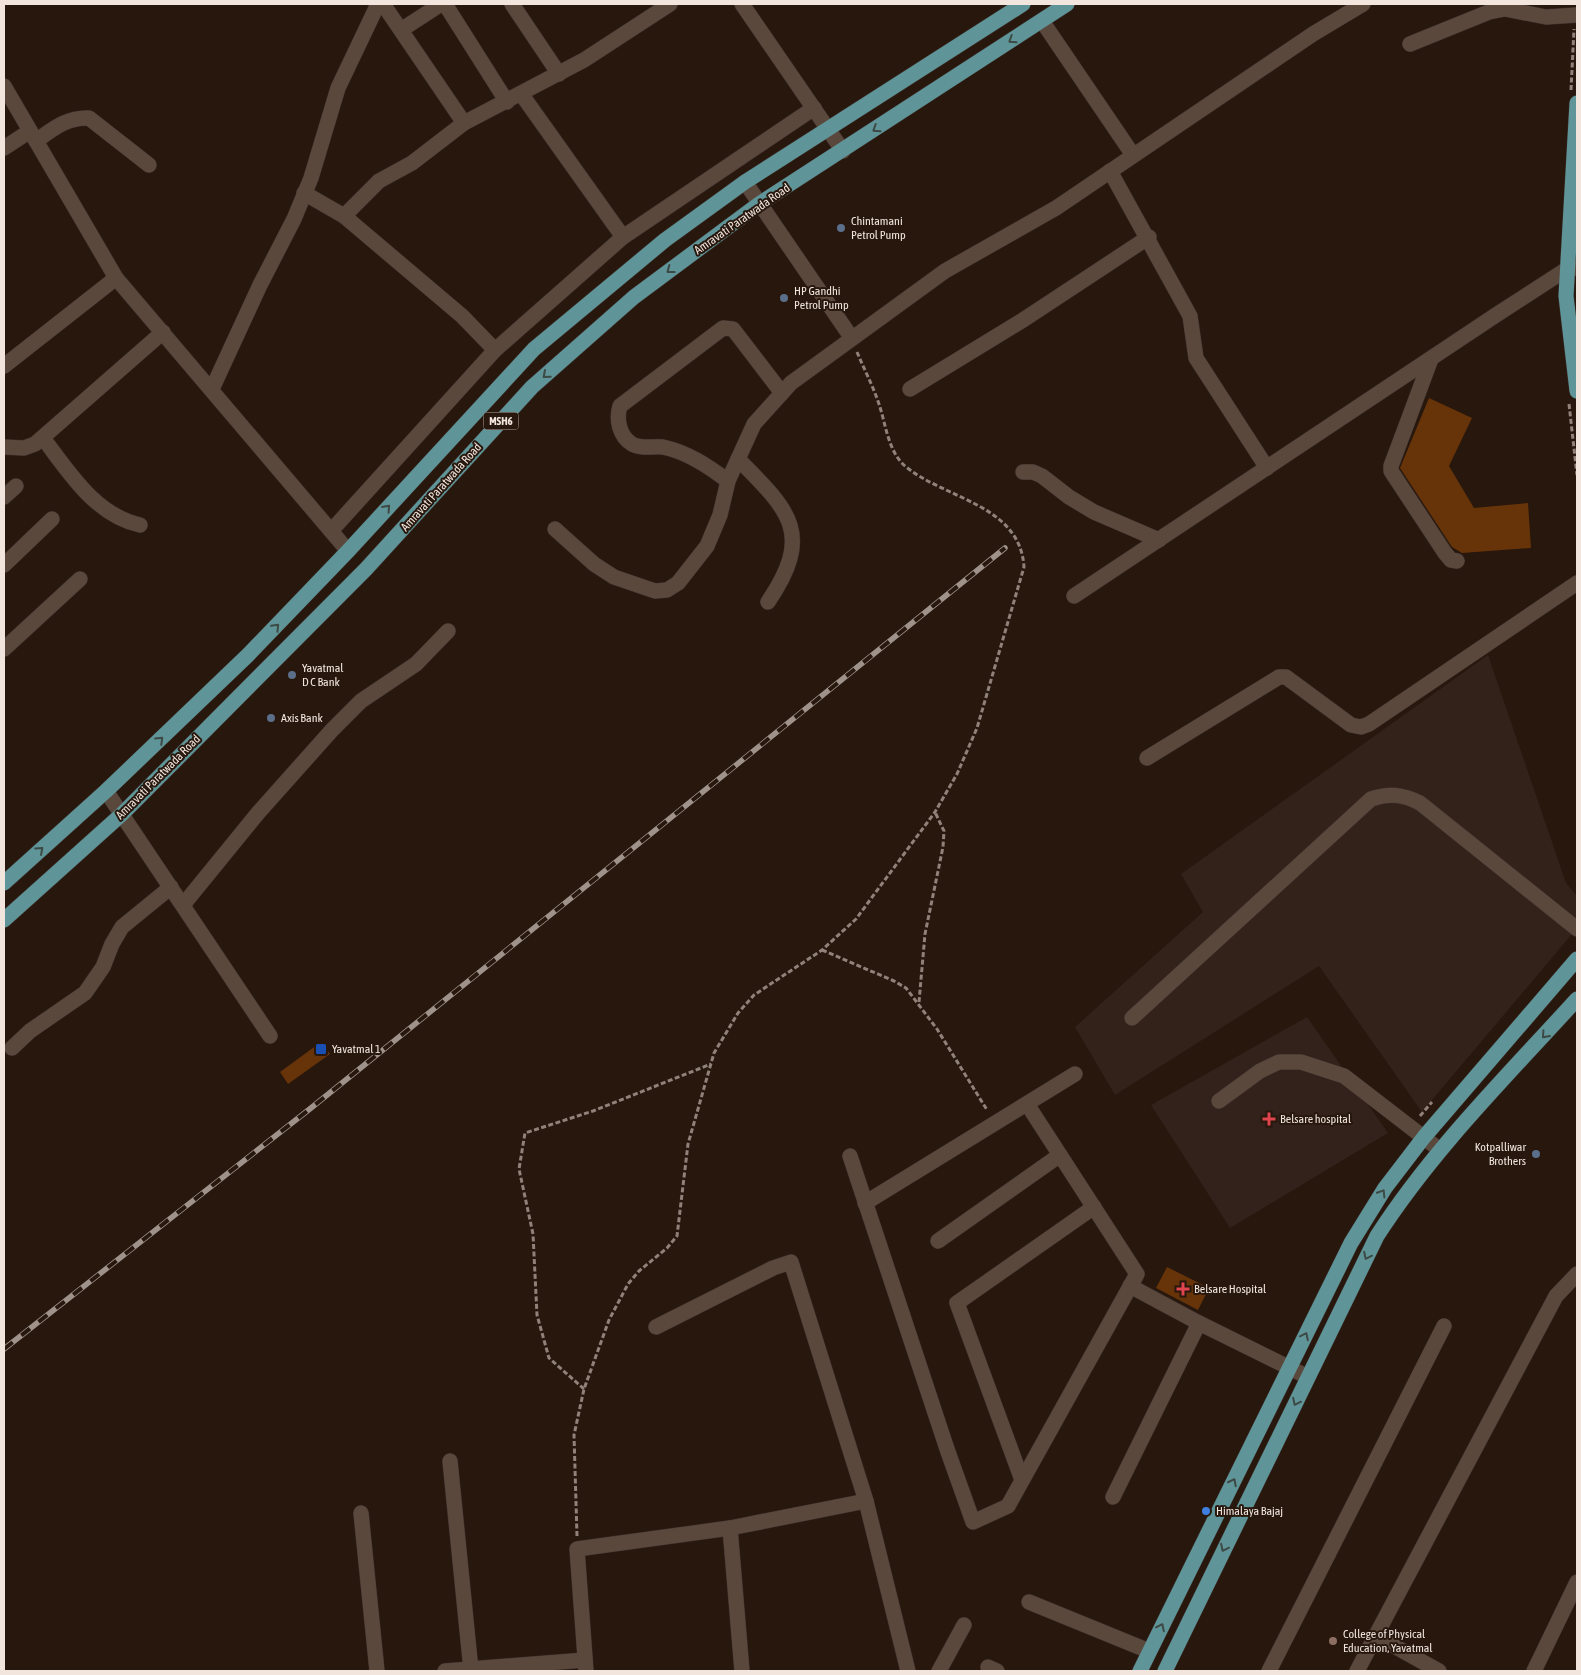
<svg xmlns="http://www.w3.org/2000/svg" width="1581" height="1675" viewBox="0 0 1581 1675" font-family="'Asap Condensed',sans-serif">
	<rect width="100%" height="100%" fill="#27170d"/>
	<polygon fill="#33221a" points="1488,655 1566,883 1577,896 1577,928 1422,1112 1319,966 1115,1095 1075,1027 1203,912 1181,874"/>
	<polygon fill="#33211b" points="1307,1017 1388,1133 1230,1228 1151,1105"/>
	<g fill="#673309">
		<polygon points="1429,398 1472,418 1449,466 1474,508 1528,503 1531,548 1462,553 1452,547 1400,468"/>
		<polygon points="321,1042 330,1054 288,1084 280,1072"/>
		<polygon points="1167,1267 1209,1288 1198,1310 1156,1288"/>
	</g>
	<g fill="none" stroke-linecap="round" stroke-linejoin="round">
		<g stroke="#3c302c" stroke-width="16">
			<g id="minor">
				<polyline points="383,4 464,123"/>
				<polyline points="445,4 507,102"/>
				<polyline points="512,4 559,74"/>
				<polyline points="742,4 843,151"/>
				<polyline points="1042,21 1133,155"/>
				<polyline points="401,30 441,4"/>
				<polyline points="1410,44 1489,12 1505,9 1546,17 1577,15"/>
				<polyline points="4,86 116,278 348,551"/>
				<polyline points="522,95 623,237"/>
				<path d="M36,141c17,-12 31,-24 53,-23l60,47"/>
				<polyline points="4,148 30,131"/>
				<polyline points="1110,171 1190,316 1196,358 1267,468"/>
				<polyline points="745,182 851,337"/>
				<polyline points="304,193 344,216 462,316 495,350"/>
				<polyline points="344,216 379,181 412,163 464,123 584,60 670,4"/>
				<polyline points="1431,359 1391,466 1391,471 1445,553 1451,560 1457,561"/>
				<polyline points="4,366 116,278"/>
				<polyline points="212,389 260,285 294,219 311,178 338,88 378,4"/>
				<polyline points="910,389 1023,320 1149,237"/>
				<path d="M43,438c26,34 52,77 97,87"/>
				<polyline points="4,447 24,448 35,444 163,332"/>
				<path d="M738,459c52,52 76,75 30,143"/>
				<polyline points="1023,472 1033,472 1042,476 1069,497 1094,512 1159,540"/>
				<path d="M728,481c-20,-15 -41,-29 -65,-34 -10,-1 -23,2 -31,-3 -13,-8 -16,-25 -12,-38l103,-78 10,1 49,64"/>
				<polyline points="4,497 16,486"/>
				<polyline points="555,529 594,564 614,577 655,591 667,590 678,583 707,546 720,515 728,481 754,424 791,383 945,271 1056,208 1313,34 1363,4"/>
				<polyline points="331,531 495,350 623,237 814,108"/>
				<polyline points="4,565 52,519"/>
				<polyline points="1074,596 1496,315 1567,269 1577,268"/>
				<polyline points="4,649 80,579"/>
				<polyline points="1147,758 1279,677 1286,677 1351,725 1361,727 1369,724 1577,583"/>
				<polyline points="106,791 270,1036"/>
				<polyline points="183,905 258,813 332,730 361,701 416,664 448,631"/>
				<path d="M1132,1018l239,-219c19,-6 31,-5 49,4l157,126"/>
				<polyline points="12,1048 30,1031 85,993 103,967 112,944 122,927 171,887"/>
				<polyline points="1219,1101 1260,1071 1279,1062 1301,1062 1344,1076 1440,1150"/>
				<polyline points="850,1156 947,1449 973,1522 1008,1506 1137,1274 1027,1104"/>
				<polyline points="865,1203 1075,1074"/>
				<polyline points="938,1241 1060,1155"/>
				<polyline points="1130,1286 1199,1323"/>
				<polyline points="656,1327 773,1268 791,1262 866,1501 908,1671"/>
				<polyline points="450,1461 471,1670"/>
				<polyline points="1022,1480 957,1303 1094,1207"/>
				<polyline points="1113,1497 1199,1323 1308,1377"/>
				<polyline points="361,1513 377,1671"/>
				<polyline points="730,1528 742,1671"/>
				<polyline points="1029,1602 1149,1651"/>
				<polyline points="1376,1636 1439,1671"/>
				<polyline points="988,1667 997,1671"/>
				<polyline points="445,1671 585,1660"/>
				<polyline points="586,1671 577,1549 730,1528 866,1501"/>
				<polyline points="939,1671 964,1625"/>
				<polyline points="1269,1671 1444,1326"/>
				<polyline points="1357,1671 1556,1296 1577,1274"/>
				<polyline points="1534,1671 1577,1582"/>
			</g>
		</g>
		<g stroke="#3c302c" stroke-width="16">
			<g id="major">
				<polyline points="1577,103 1566,296 1577,391"/>
				<polyline points="4,883 106,791 248,655 348,551 534,349 665,240 745,182 1023,4"/>
				<polyline points="4,920 122,814 366,569 532,387 634,297 759,204 1067,4"/>
				<polyline points="1140,1671 1351,1243 1385,1188 1424,1137 1577,959"/>
				<path d="M1165,1671l212,-435c56,-87 131,-161 200,-237"/>
			</g>
		</g>
		<g stroke="#90827a" stroke-width="3" stroke-dasharray="5 2.5" stroke-linecap="butt">
			<polyline points="1571,90 1574,29"/>
			<polyline points="1569,404 1577,475"/>
			<polyline points="822,950 894,981 906,988 937,1029 987,1110"/>
			<polyline points="919,1002 925,934 943,847 944,831 935,812"/>
			<polyline points="1420,1116 1432,1102"/>
			<polyline points="584,1389 549,1358 537,1315 533,1234 519,1169 525,1133 593,1111 711,1064"/>
			<path d="M577,1536l-3,-101 10,-46 25,-69 19,-36 11,-13 28,-23 10,-12 11,-92 26,-91 24,-40 16,-18 68,-45 34,-31 79,-107 22,-38 20,-46 47,-161c-4,-63 -80,-68 -119,-101 -17,-15 -19,-41 -26,-62 -6,-18 -15,-35 -22,-52"/>
		</g>
		<use href="#minor" stroke="#5b483d" stroke-width="15"/>
		<use href="#major" stroke="#5f9598" stroke-width="15"/>
		<g stroke="#9f928a" stroke-width="5.5">
			<polyline id="rail" points="4,1349 311,1108 1005,548"/>
		</g>
		<use href="#rail" stroke="#27170d" stroke-width="4" stroke-dasharray="11" stroke-linecap="butt"/>
	</g>
	<defs><path id="oneway-chevron" d="M-2-3.5L2.5 0L-2 3.5" fill="none" stroke-width="1.6" stroke-linecap="round" stroke-linejoin="round" transform="scale(1.25)"/></defs>
	<g stroke="#3d4945">
		<use href="#oneway-chevron" transform="translate(1012 40) rotate(147)"/>
		<use href="#oneway-chevron" transform="translate(876 129) rotate(147)"/>
		<use href="#oneway-chevron" transform="translate(670 270) rotate(143)"/>
		<use href="#oneway-chevron" transform="translate(546 375) rotate(139)"/>
		<use href="#oneway-chevron" transform="translate(387 508) rotate(-48)"/>
		<use href="#oneway-chevron" transform="translate(276 627) rotate(-46)"/>
		<use href="#oneway-chevron" transform="translate(160 740) rotate(-44)"/>
		<use href="#oneway-chevron" transform="translate(40 850) rotate(-42)"/>
		<use href="#oneway-chevron" transform="translate(1545 1035) rotate(132)"/>
		<use href="#oneway-chevron" transform="translate(1382 1193) rotate(-58)"/>
		<use href="#oneway-chevron" transform="translate(1367 1256) rotate(116)"/>
		<use href="#oneway-chevron" transform="translate(1305 1336) rotate(-64)"/>
		<use href="#oneway-chevron" transform="translate(1296 1402) rotate(116)"/>
		<use href="#oneway-chevron" transform="translate(1233 1482) rotate(-63)"/>
		<use href="#oneway-chevron" transform="translate(1224 1548) rotate(116)"/>
		<use href="#oneway-chevron" transform="translate(1161 1627) rotate(-64)"/>
	</g>
	<g fill="#5c6f8a" stroke="#27170d" stroke-width="2">
		<circle cx="841" cy="228" r="5"/>
		<circle cx="784" cy="298" r="5"/>
		<circle cx="292" cy="675" r="5"/>
		<circle cx="271" cy="718" r="5"/>
		<circle cx="1536" cy="1154" r="5"/>
	</g>
	<rect fill="#1a4fb4" stroke="#27170d" stroke-width="2" x="315" y="1043" width="12" height="12" rx="2.5"/>
	<g fill="#e0444e" stroke="#27170d" stroke-width="2">
		<path d="M1266.5 1111.5h5v5h5v5h-5v5h-5v-5h-5v-5h5z"/>
		<path d="M1180.5 1281.5h5v5h5v5h-5v5h-5v-5h-5v-5h5z"/>
	</g>
	<circle fill="#3f7fe0" stroke="#27170d" stroke-width="2" cx="1206" cy="1511" r="5"/>
	<circle fill="#8d6e63" stroke="#27170d" stroke-width="2" cx="1333" cy="1641" r="5"/>
	<g text-anchor="middle" dominant-baseline="central" stroke-width="4" stroke-linejoin="round" paint-order="stroke">
		<rect fill="#27170d" stroke="#b4a79f" stroke-width="1" x="483.5" y="412.5" width="35" height="17" rx="4"/>
		<g font-size="11" font-weight="bold" fill="#f1e5de">
			<text x="501" y="421">MSH6</text>
		</g>
		<g font-size="12" fill="#f1e5de" stroke="#27170d">
			<text transform="translate(742 219) rotate(-35)">Amravati Paratwada Road</text>
			<text transform="translate(441 487) rotate(-48)">Amravati Paratwada Road</text>
			<text transform="translate(158 777) rotate(-45)">Amravati Paratwada Road</text>
		</g>
		<g font-size="12" fill="#f1e5de" stroke="#27170d" text-anchor="start">
			<text x="851" y="221">Chintamani<tspan x="851" dy="14">Petrol Pump</tspan></text>
			<text x="794" y="291">HP Gandhi<tspan x="794" dy="14">Petrol Pump</tspan></text>
			<text x="302" y="668">Yavatmal<tspan x="302" dy="14">D C Bank</tspan></text>
			<text x="281" y="718">Axis Bank</text>
			<text x="332" y="1049">Yavatmal 1</text>
			<text x="1280" y="1119">Belsare hospital</text>
			<text x="1526" y="1147" text-anchor="end">Kotpalliwar<tspan x="1526" dy="14">Brothers</tspan></text>
			<text x="1194" y="1289">Belsare Hospital</text>
			<text x="1216" y="1511">Himalaya Bajaj</text>
			<text x="1343" y="1634">College of Physical<tspan x="1343" dy="14">Education, Yavatmal</tspan></text>
		</g>
	</g>
	<rect width="1581" height="1675" fill="none" stroke="#f1e5de" stroke-width="10"/>
</svg>
